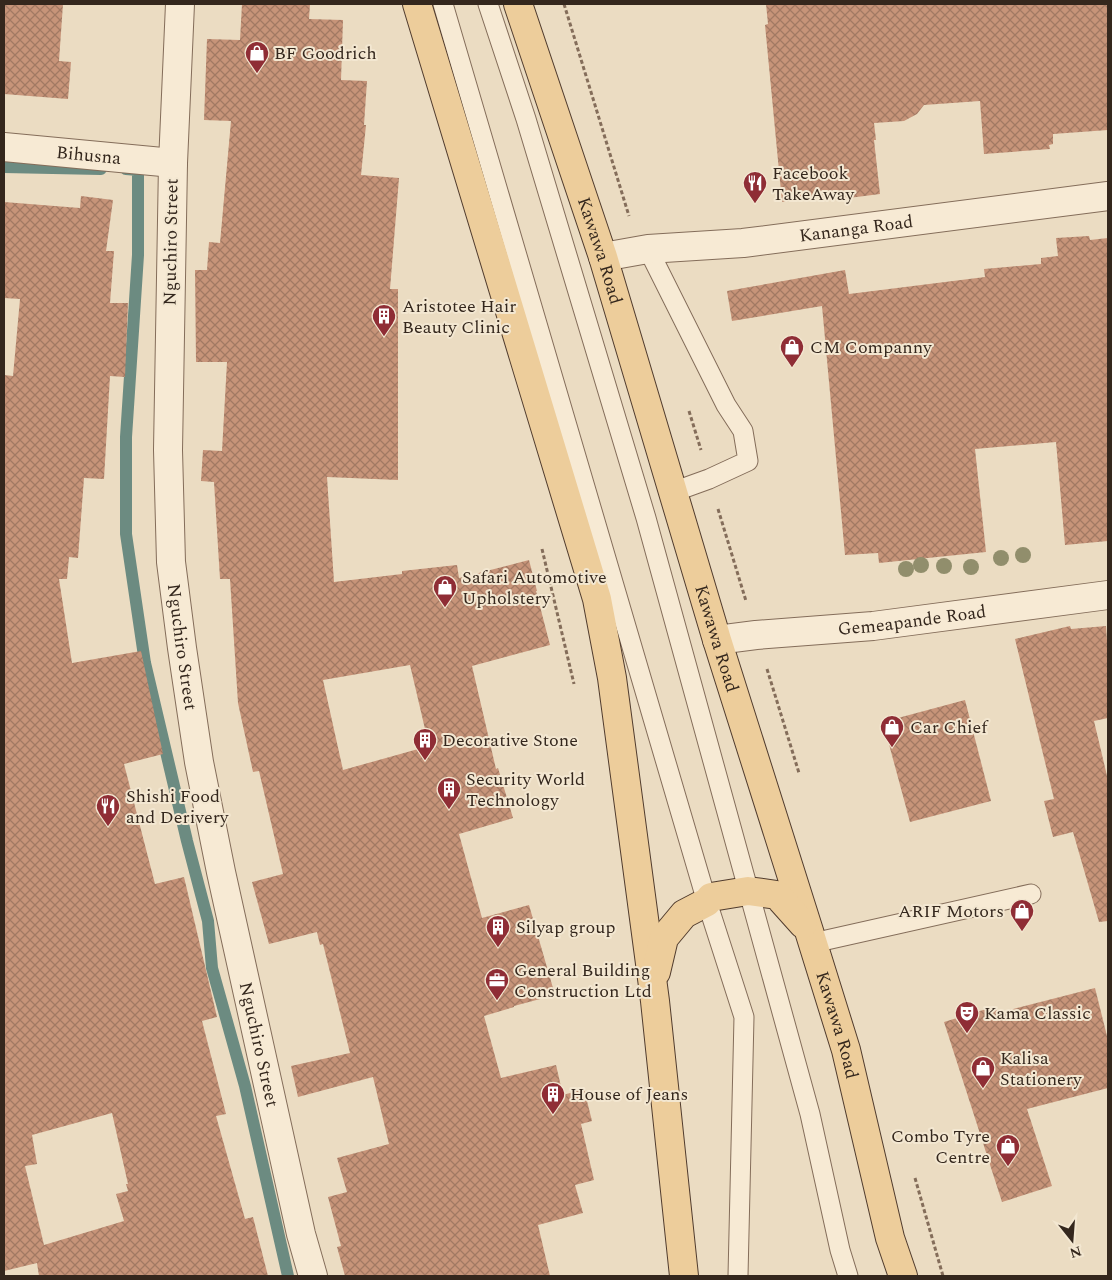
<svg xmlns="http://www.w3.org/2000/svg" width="1112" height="1280" viewBox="0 0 1112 1280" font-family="Spectral,serif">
	<defs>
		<pattern id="building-cross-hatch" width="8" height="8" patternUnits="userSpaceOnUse" patternTransform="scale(1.25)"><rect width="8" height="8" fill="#c79479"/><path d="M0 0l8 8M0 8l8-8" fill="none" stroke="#a27963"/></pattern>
	</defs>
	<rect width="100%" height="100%" fill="#ebdcc2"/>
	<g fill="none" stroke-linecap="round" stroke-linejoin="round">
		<g stroke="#6c8b81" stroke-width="12">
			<polyline points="4,167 101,169"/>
			<polyline points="126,169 138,170 138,255 126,437 126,534 145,663 187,841 208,921 212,968 245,1086 288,1276"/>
		</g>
	</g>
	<g fill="url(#building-cross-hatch)" fill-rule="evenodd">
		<polygon points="4,4 63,4 59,61 71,62 68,99 4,94"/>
		<path d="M242,4h68l-1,15 34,1 -2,60 26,1 -3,44h2l-5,50 38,3 -9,111h8v191l-71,-3 7,105 68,-8v-3l55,-6 2,13 70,-18 8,31h-1l14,54 -78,21 24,103 2,-1 15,50 -54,16 23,84 47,-13 26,90 -41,11v1l-30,9 17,62 55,-13 7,30 21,-6 8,32 -11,3 13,56 -19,5 8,28 -45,12 12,51h-205l-8,-29 4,-1 -13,-49 19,-5 -10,-34 52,-14 -16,-67 -75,20 -7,-31 59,-13 -27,-109 -3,1 -3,-13 -48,12 -17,-62 31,-8 -24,-103 -6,1 -15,-69 -8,-124h-10l-6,-97 -13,-1 2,-31 19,1 5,-89h-31l-1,-92h12l2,-28 11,1 11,-122 -27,-1 3,-81 33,1zM410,665l19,81 -86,24 -20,-90z"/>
		<polygon points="766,4 1108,4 1108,130 1053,134 1053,144 1049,145 1050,149 984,154 980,101 924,105 917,114 904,121 874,123 876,140 874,140 880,194 841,199 841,194 782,202 765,25 768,24"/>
		<path d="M81,196l32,4 -7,51h8l-4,52h18l-3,74 -15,-1 -6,103 -20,-1 -6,80 -9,-1 -2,22h-8l13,84 69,-12 22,103 -39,10 31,120 29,-7 33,140 -15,4 24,93 -10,2 29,103 8,-2 15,59h-229l-2,-13 -33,8v-896l9,1 7,-77 -16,-1v-96l76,6zM112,1113l16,71h-2l2,7 -12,3 8,27 -80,24 -19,-79 12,-2 -5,-29z"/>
		<polygon points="1089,236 1090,240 1108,238 1108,541 1065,545 1056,442 975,449 986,552 879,563 878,553 845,555 822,306 732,321 727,291 845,270 849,294 985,277 984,269 1041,264 1041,258 1058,256 1056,238"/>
		<polygon points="1070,626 1071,629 1106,626 1108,655 1108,718 1094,721 1108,780 1108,921 1099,922 1073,832 1053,837 1044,801 1054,799 1015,639"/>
		<polygon points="965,700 991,801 910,822 883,722"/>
		<polygon points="1095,988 1108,1040 1108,1088 1027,1109 1052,1186 1002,1202 944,1022 996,1006 998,1013"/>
	</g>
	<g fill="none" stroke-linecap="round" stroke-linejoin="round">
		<g stroke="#846d5a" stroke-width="21">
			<g id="lane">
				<polyline points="443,4 707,902 744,1017 738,1276"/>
				<polyline points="488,4 526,119 646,518 810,1114 840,1250 848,1276"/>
				<polyline points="648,249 726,405 743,431 748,461 709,479 673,492"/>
				<polyline points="813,943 1031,894"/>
			</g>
		</g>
		<g stroke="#846d5a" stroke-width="30">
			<g id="street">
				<path id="s1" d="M180,4l-7,159 -5,287 3,112 11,86 17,114 22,110 80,362 12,42"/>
				<path id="s2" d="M4,147l169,16"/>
				<path id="s3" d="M603,257l45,-8 95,-6 365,-47"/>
				<path id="s4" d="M717,640l39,-5 117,-9 235,-31"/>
			</g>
		</g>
		<g stroke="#513c2e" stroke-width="30">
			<g id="primary">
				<polyline points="417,4 597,599 612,678 655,1001 684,1276"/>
				<path id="s5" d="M518,4l85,253 114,383 92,291 37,119 44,188 13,38"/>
				<polyline points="656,972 664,938 684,914 707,902 711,897 748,891 777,895 803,924"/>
			</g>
		</g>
		<g stroke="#846d5a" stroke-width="3" stroke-dasharray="4 2.5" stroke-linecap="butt">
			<polyline points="564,4 629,216"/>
			<polyline points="689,411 701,450"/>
			<polyline points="718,509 746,601"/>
			<polyline points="542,549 574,684"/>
			<polyline points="767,669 799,773"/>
			<polyline points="915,1178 943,1276"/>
		</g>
		<use href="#lane" stroke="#f7ead4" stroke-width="19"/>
		<use href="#street" stroke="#f7ead4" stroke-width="28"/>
		<use href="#primary" stroke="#edcd9b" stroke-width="28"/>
	</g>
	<g fill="#918e6c">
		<circle cx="1023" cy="555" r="8"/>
		<circle cx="1001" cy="558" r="8"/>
		<circle cx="921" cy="565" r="8"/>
		<circle cx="944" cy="566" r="8"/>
		<circle cx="971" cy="567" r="8"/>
		<circle cx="906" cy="569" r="8"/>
	</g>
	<defs>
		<g id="shop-pin" transform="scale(1.25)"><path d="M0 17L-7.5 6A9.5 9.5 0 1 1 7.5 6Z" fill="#8f2d35" stroke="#f3e7d1"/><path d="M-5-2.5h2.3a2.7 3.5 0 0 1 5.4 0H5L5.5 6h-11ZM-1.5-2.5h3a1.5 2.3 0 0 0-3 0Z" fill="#fff"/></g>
		<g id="restaurant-pin" transform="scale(1.25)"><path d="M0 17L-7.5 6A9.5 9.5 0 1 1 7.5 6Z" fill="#8f2d35" stroke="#f3e7d1"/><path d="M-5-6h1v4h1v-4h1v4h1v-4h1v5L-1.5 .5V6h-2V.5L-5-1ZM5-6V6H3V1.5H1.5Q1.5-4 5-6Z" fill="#fff"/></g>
		<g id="building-pin" transform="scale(1.25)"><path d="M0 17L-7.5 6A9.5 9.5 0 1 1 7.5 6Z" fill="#8f2d35" stroke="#f3e7d1"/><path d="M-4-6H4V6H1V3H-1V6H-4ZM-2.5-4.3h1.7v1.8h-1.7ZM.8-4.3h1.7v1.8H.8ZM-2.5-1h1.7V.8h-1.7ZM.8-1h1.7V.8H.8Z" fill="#fff"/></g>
		<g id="office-pin" transform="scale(1.25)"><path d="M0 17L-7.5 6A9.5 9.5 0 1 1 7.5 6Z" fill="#8f2d35" stroke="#f3e7d1"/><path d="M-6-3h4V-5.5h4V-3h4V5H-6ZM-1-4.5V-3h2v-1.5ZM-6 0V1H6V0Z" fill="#fff"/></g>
		<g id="theatre-pin" transform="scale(1.25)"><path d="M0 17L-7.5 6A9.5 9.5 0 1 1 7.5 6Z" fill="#8f2d35" stroke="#f3e7d1"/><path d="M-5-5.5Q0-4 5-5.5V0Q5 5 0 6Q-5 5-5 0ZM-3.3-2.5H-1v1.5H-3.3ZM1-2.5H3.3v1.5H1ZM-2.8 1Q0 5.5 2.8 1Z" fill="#fff"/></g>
	</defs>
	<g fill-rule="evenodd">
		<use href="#shop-pin" x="257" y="53"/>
		<use href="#restaurant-pin" x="755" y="183"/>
		<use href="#building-pin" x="384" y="316"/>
		<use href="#shop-pin" x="792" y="347"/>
		<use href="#shop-pin" x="445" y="587"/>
		<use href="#shop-pin" x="892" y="727"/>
		<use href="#building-pin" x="425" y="740"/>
		<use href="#building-pin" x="449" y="789"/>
		<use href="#restaurant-pin" x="108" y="806"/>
		<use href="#shop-pin" x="1022" y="911"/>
		<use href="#building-pin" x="498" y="927"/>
		<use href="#office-pin" x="497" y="980"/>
		<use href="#theatre-pin" x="967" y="1013"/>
		<use href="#shop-pin" x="983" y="1068"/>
		<use href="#building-pin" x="553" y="1094"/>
		<use href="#shop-pin" x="1008" y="1146"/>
	</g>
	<g text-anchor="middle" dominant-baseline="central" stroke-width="4" stroke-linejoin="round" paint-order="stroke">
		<g font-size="18" fill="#34271d" stroke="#f3e7d1" text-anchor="start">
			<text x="274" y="53">BF Goodrich</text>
			<text x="772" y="173">Facebook<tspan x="772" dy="21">TakeAway</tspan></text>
			<text x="402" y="306">Aristotee Hair<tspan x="402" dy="21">Beauty Clinic</tspan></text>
			<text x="810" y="347">CM Companny</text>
			<text x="462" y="577">Safari Automotive<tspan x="462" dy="21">Upholstery</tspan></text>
			<text x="910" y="727">Car Chief</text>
			<text x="442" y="740">Decorative Stone</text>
			<text x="466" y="779">Security World<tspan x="466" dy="21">Technology</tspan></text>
			<text x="126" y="796">Shishi Food<tspan x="126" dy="21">and Derivery</tspan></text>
			<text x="1004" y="911" text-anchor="end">ARIF Motors</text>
			<text x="516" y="927">Silyap group</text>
			<text x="514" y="970">General Building<tspan x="514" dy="21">Construction Ltd</tspan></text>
			<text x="984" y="1013">Kama Classic</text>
			<text x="1000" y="1058">Kalisa<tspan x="1000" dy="21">Stationery</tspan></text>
			<text x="570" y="1094">House of Jeans</text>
			<text x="990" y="1136" text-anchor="end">Combo Tyre<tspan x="990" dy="21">Centre</tspan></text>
		</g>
		<g font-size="18" fill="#34271d" stroke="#f3e7d1">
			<text stroke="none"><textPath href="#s2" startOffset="85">Bihusna</textPath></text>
			<text stroke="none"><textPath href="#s3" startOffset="255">Kananga Road</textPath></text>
			<text transform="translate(171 242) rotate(-89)">Nguchiro Street</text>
			<text stroke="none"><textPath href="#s5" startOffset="260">Kawawa Road</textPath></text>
			<text stroke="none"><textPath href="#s4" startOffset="196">Gemeapande Road</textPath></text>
			<text stroke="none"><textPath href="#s5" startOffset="665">Kawawa Road</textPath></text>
			<text stroke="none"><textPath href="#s1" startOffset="644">Nguchiro Street</textPath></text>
			<text stroke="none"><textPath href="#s5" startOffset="1070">Kawawa Road</textPath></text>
			<text stroke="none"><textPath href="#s1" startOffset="1049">Nguchiro Street</textPath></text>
		</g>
	</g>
	<rect width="1112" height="1280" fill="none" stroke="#34271d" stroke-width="10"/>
	<g transform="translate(1072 1240) rotate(163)" stroke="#f3e7d1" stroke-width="4" paint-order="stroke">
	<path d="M0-4L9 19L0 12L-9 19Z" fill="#34271d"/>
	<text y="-8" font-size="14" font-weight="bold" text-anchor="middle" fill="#34271d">N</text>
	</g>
</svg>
